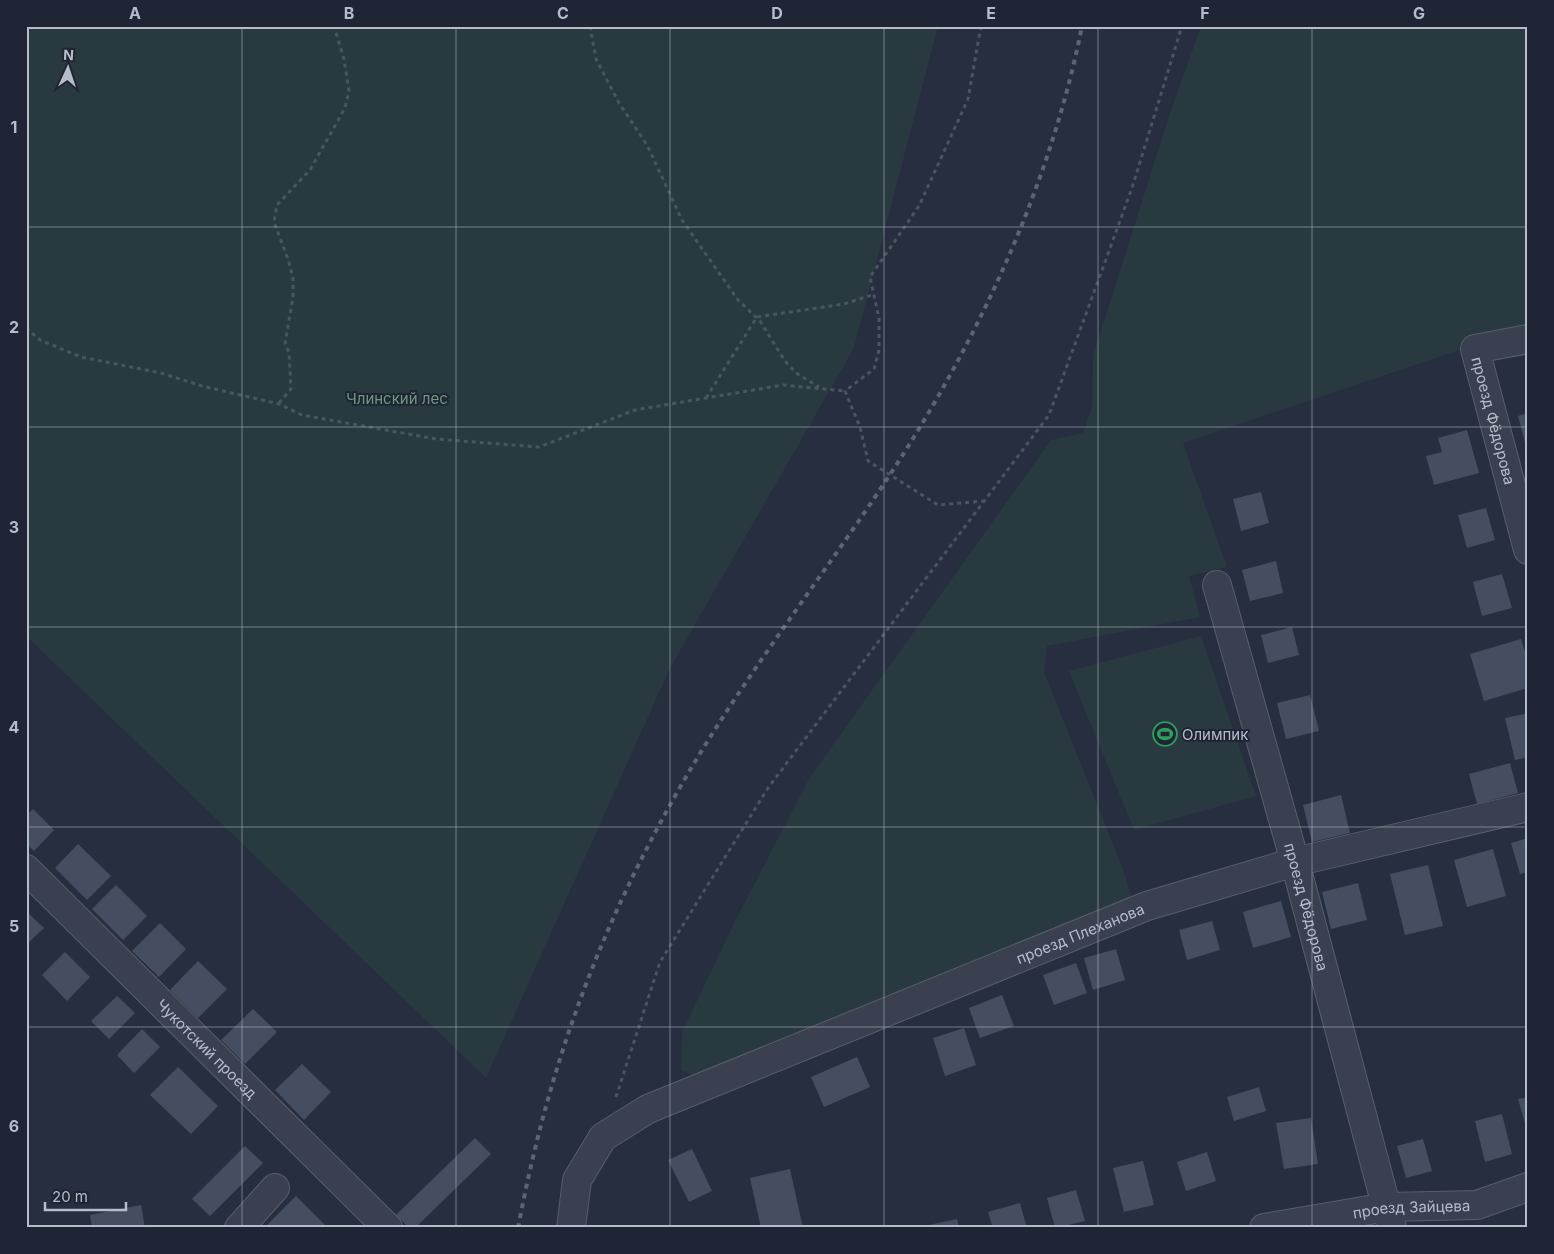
<svg xmlns="http://www.w3.org/2000/svg" width="1554" height="1254" viewBox="0 0 1554 1254" font-family="Inter,sans-serif">
	<rect width="100%" height="100%" fill="#262e3f"/>
	<g fill="#283a40">
		<polygon points="26,26 938,26 854,348 670,668 486,1078 26,636"/>
		<polygon points="1201,26 1528,26 1528,327 1183,443 1227,567 1189,576 1200,617 1047,646 1044,672 1121,864 1134,902 701,1079 681,1070 682,1032 735,921 810,777 1051,440 1083,433 1092,407 1093,356 1171,110"/>
		<polygon points="1201,636 1256,796 1134,830 1069,671"/>
	</g>
	<g fill="#454e60">
		<polygon points="1528,413 1528,450 1527,450 1518,416"/>
		<polygon points="1467,430 1479,473 1434,485 1426,456 1442,452 1438,438"/>
		<polygon points="1261,492 1269,523 1241,531 1233,499"/>
		<polygon points="1486,508 1495,540 1467,548 1458,515"/>
		<polygon points="1276,561 1283,593 1250,601 1242,570"/>
		<polygon points="1502,574 1512,608 1482,616 1473,582"/>
		<polygon points="1292,627 1299,655 1268,663 1261,635"/>
		<polygon points="1521,639 1528,661 1528,688 1484,701 1470,654"/>
		<polygon points="1310,695 1319,731 1286,739 1277,703"/>
		<polygon points="1528,713 1528,757 1515,760 1505,718"/>
		<polygon points="1510,763 1518,793 1477,804 1469,774"/>
		<polygon points="1341,795 1350,833 1312,842 1303,805"/>
		<polygon points="33,809 54,830 34,851 26,844 26,816"/>
		<polygon points="1528,838 1528,872 1520,874 1511,843"/>
		<polygon points="78,844 111,876 87,900 55,868"/>
		<polygon points="1493,849 1506,896 1467,907 1454,860"/>
		<polygon points="1428,865 1443,926 1405,935 1390,874"/>
		<polygon points="1358,883 1367,920 1331,929 1322,892"/>
		<polygon points="116,885 147,916 123,940 92,909"/>
		<polygon points="1281,901 1291,937 1253,948 1243,912"/>
		<polygon points="26,911 44,928 26,945"/>
		<polygon points="1212,921 1220,950 1187,960 1179,930"/>
		<polygon points="160,923 186,949 159,977 132,951"/>
		<polygon points="1116,949 1125,980 1093,990 1084,958"/>
		<polygon points="65,952 90,977 67,1001 42,975"/>
		<polygon points="198,961 227,989 198,1018 170,990"/>
		<polygon points="1076,963 1087,993 1054,1005 1043,975"/>
		<polygon points="1002,995 1014,1026 980,1038 969,1008"/>
		<polygon points="117,996 135,1013 109,1039 91,1021"/>
		<polygon points="253,1009 277,1032 245,1064 221,1040"/>
		<polygon points="964,1028 976,1065 945,1076 933,1038"/>
		<polygon points="142,1029 160,1047 134,1073 117,1055"/>
		<polygon points="857,1057 870,1087 824,1107 811,1077"/>
		<polygon points="302,1064 331,1092 304,1120 275,1090"/>
		<polygon points="178,1067 218,1106 191,1134 150,1095"/>
		<polygon points="1259,1087 1266,1111 1234,1121 1227,1097"/>
		<polygon points="1528,1097 1528,1130 1527,1130 1518,1099"/>
		<polygon points="1502,1114 1512,1154 1485,1162 1475,1121"/>
		<polygon points="1311,1118 1318,1164 1284,1169 1276,1123"/>
		<polygon points="475,1138 491,1154 415,1228 409,1228 396,1215"/>
		<polygon points="1423,1139 1432,1171 1406,1178 1397,1146"/>
		<polygon points="245,1146 263,1163 210,1216 192,1199"/>
		<polygon points="692,1149 712,1191 689,1202 668,1160"/>
		<polygon points="1207,1152 1216,1181 1186,1191 1177,1162"/>
		<polygon points="1143,1161 1154,1205 1124,1212 1113,1168"/>
		<polygon points="790,1169 803,1228 761,1228 750,1178"/>
		<polygon points="1076,1190 1085,1221 1055,1228 1047,1198"/>
		<polygon points="296,1196 328,1228 264,1228"/>
		<polygon points="1020,1203 1027,1228 993,1228 988,1212"/>
		<polygon points="141,1205 145,1228 92,1228 90,1215"/>
		<polygon points="957,1219 959,1228 929,1228 929,1225"/>
	</g>
	<g fill="none" stroke-linecap="round" stroke-linejoin="round">
		<g stroke="#585e6c" stroke-width="30">
			<g id="minor">
				<path id="s1" d="M1528,339l-53,10 53,201"/>
				<path id="s2" d="M1217,585l78,277 97,366"/>
				<path id="s3" d="M26,869l362,359"/>
				<polyline points="239,1228 275,1188"/>
				<path id="s4" d="M571,1228l6,-48 26,-43 45,-28 499,-203 148,-44 233,-55"/>
				<path id="s5" d="M1264,1228l123,-21 90,-2 51,-18"/>
			</g>
		</g>
		<g stroke="#46575d" stroke-width="3" stroke-dasharray="4 4" stroke-linecap="butt">
			<polyline points="590,26 596,59 619,103 647,145 682,220 738,300 760,321 785,361 796,373 819,387"/>
			<polyline points="981,26 968,99 919,206 870,277 879,318 879,350 874,369 845,391 860,427 868,461 938,505 984,501"/>
			<polyline points="26,328 40,340 81,357 161,373 202,386 279,404 302,415 436,439 539,447 635,410 783,385 845,391"/>
			<polyline points="706,398 757,317 844,304 872,295"/>
			<polyline points="279,403 291,389 289,352 285,344 293,297 293,278 288,259 274,222 277,205 310,170 345,108 349,91 344,59 334,26"/>
			<polyline points="616,1097 660,962 768,788 1049,415 1132,188 1182,26"/>
		</g>
		<use href="#minor" stroke="#3a404f" stroke-width="28"/>
		<path stroke="#5c6475" stroke-width="4" stroke-dasharray="5 5" stroke-linecap="butt" d="M518,1228c31,-164 82,-302 165,-446 66,-114 150,-218 221,-329 82,-130 148,-276 178,-427"/>
	</g>
	<path fill="none" stroke="#b7bcc9" stroke-width="1" stroke-opacity="0.55" d="M242,26v1202M456,26v1202M670,26v1202M884,26v1202M1098,26v1202M1312,26v1202M26,227h1502M26,427h1502M26,627h1502M26,827h1502M26,1027h1502"/>
	<defs>
		<g id="stadium-ring" transform="scale(1.25)"><circle r="9.5" fill="#1f2534" stroke="#2e9e5b" stroke-width="1.5"/><path d="M0-5a6.5 5 0 1 0 0 10a6.5 5 0 1 0 0-10ZM-3.5-1.8h7v3.6h-7Z" fill="#2e9e5b"/></g>
	</defs>
	<g fill-rule="evenodd">
		<use href="#stadium-ring" x="1165" y="734"/>
	</g>
	<g text-anchor="middle" dominant-baseline="central" stroke-width="4" stroke-linejoin="round" paint-order="stroke">
		<g font-size="15" fill="#6f997d" stroke="#1f2534">
			<text x="397" y="398">Члинский лес</text>
		</g>
		<g font-size="15" fill="#b7bcc9" stroke="#1f2534">
			<text stroke="none"><textPath href="#s1" startOffset="128">проезд Фёдорова</textPath></text>
			<text stroke="none"><textPath href="#s2" startOffset="334">проезд Фёдорова</textPath></text>
			<text stroke="none"><textPath href="#s4" startOffset="618">проезд Плеханова</textPath></text>
			<text stroke="none"><textPath href="#s3" startOffset="255">Чукотский проезд</textPath></text>
			<text stroke="none"><textPath href="#s5" startOffset="149">проезд Зайцева</textPath></text>
		</g>
		<g font-size="15" fill="#b7bcc9" stroke="#1f2534" text-anchor="start">
			<text x="1182" y="734">Олимпик</text>
		</g>
	</g>
	<rect width="1554" height="1254" fill="none" stroke="#1f2534" stroke-width="55"/>
	<g transform="translate(68 68) rotate(3)" stroke="#1f2534" stroke-width="4" paint-order="stroke">
	<path d="M0-4L9 19L0 12L-9 19Z" fill="#b7bcc9"/>
	<text y="-8" font-size="14" font-weight="bold" text-anchor="middle" fill="#b7bcc9">N</text>
	</g>
	<path d="M45 1202v8h81v-8" fill="none" stroke="#b7bcc9" stroke-width="2.5"/>
	<text x="52" y="1202" font-size="15" fill="#b7bcc9" stroke="#1f2534" stroke-width="4" paint-order="stroke">20 m</text>
	<rect x="28" y="28" width="1498" height="1198" fill="none" stroke="#b7bcc9" stroke-width="2"/>
	<g font-size="16" text-anchor="middle" font-weight="bold" fill="#b7bcc9">
		<text x="135" y="19">A</text>
		<text x="349" y="19">B</text>
		<text x="563" y="19">C</text>
		<text x="777" y="19">D</text>
		<text x="991" y="19">E</text>
		<text x="1205" y="19">F</text>
		<text x="1419" y="19">G</text>
		<text x="14" y="133">1</text>
		<text x="14" y="333">2</text>
		<text x="14" y="533">3</text>
		<text x="14" y="733">4</text>
		<text x="14" y="932">5</text>
		<text x="14" y="1132">6</text>
	</g>
</svg>
